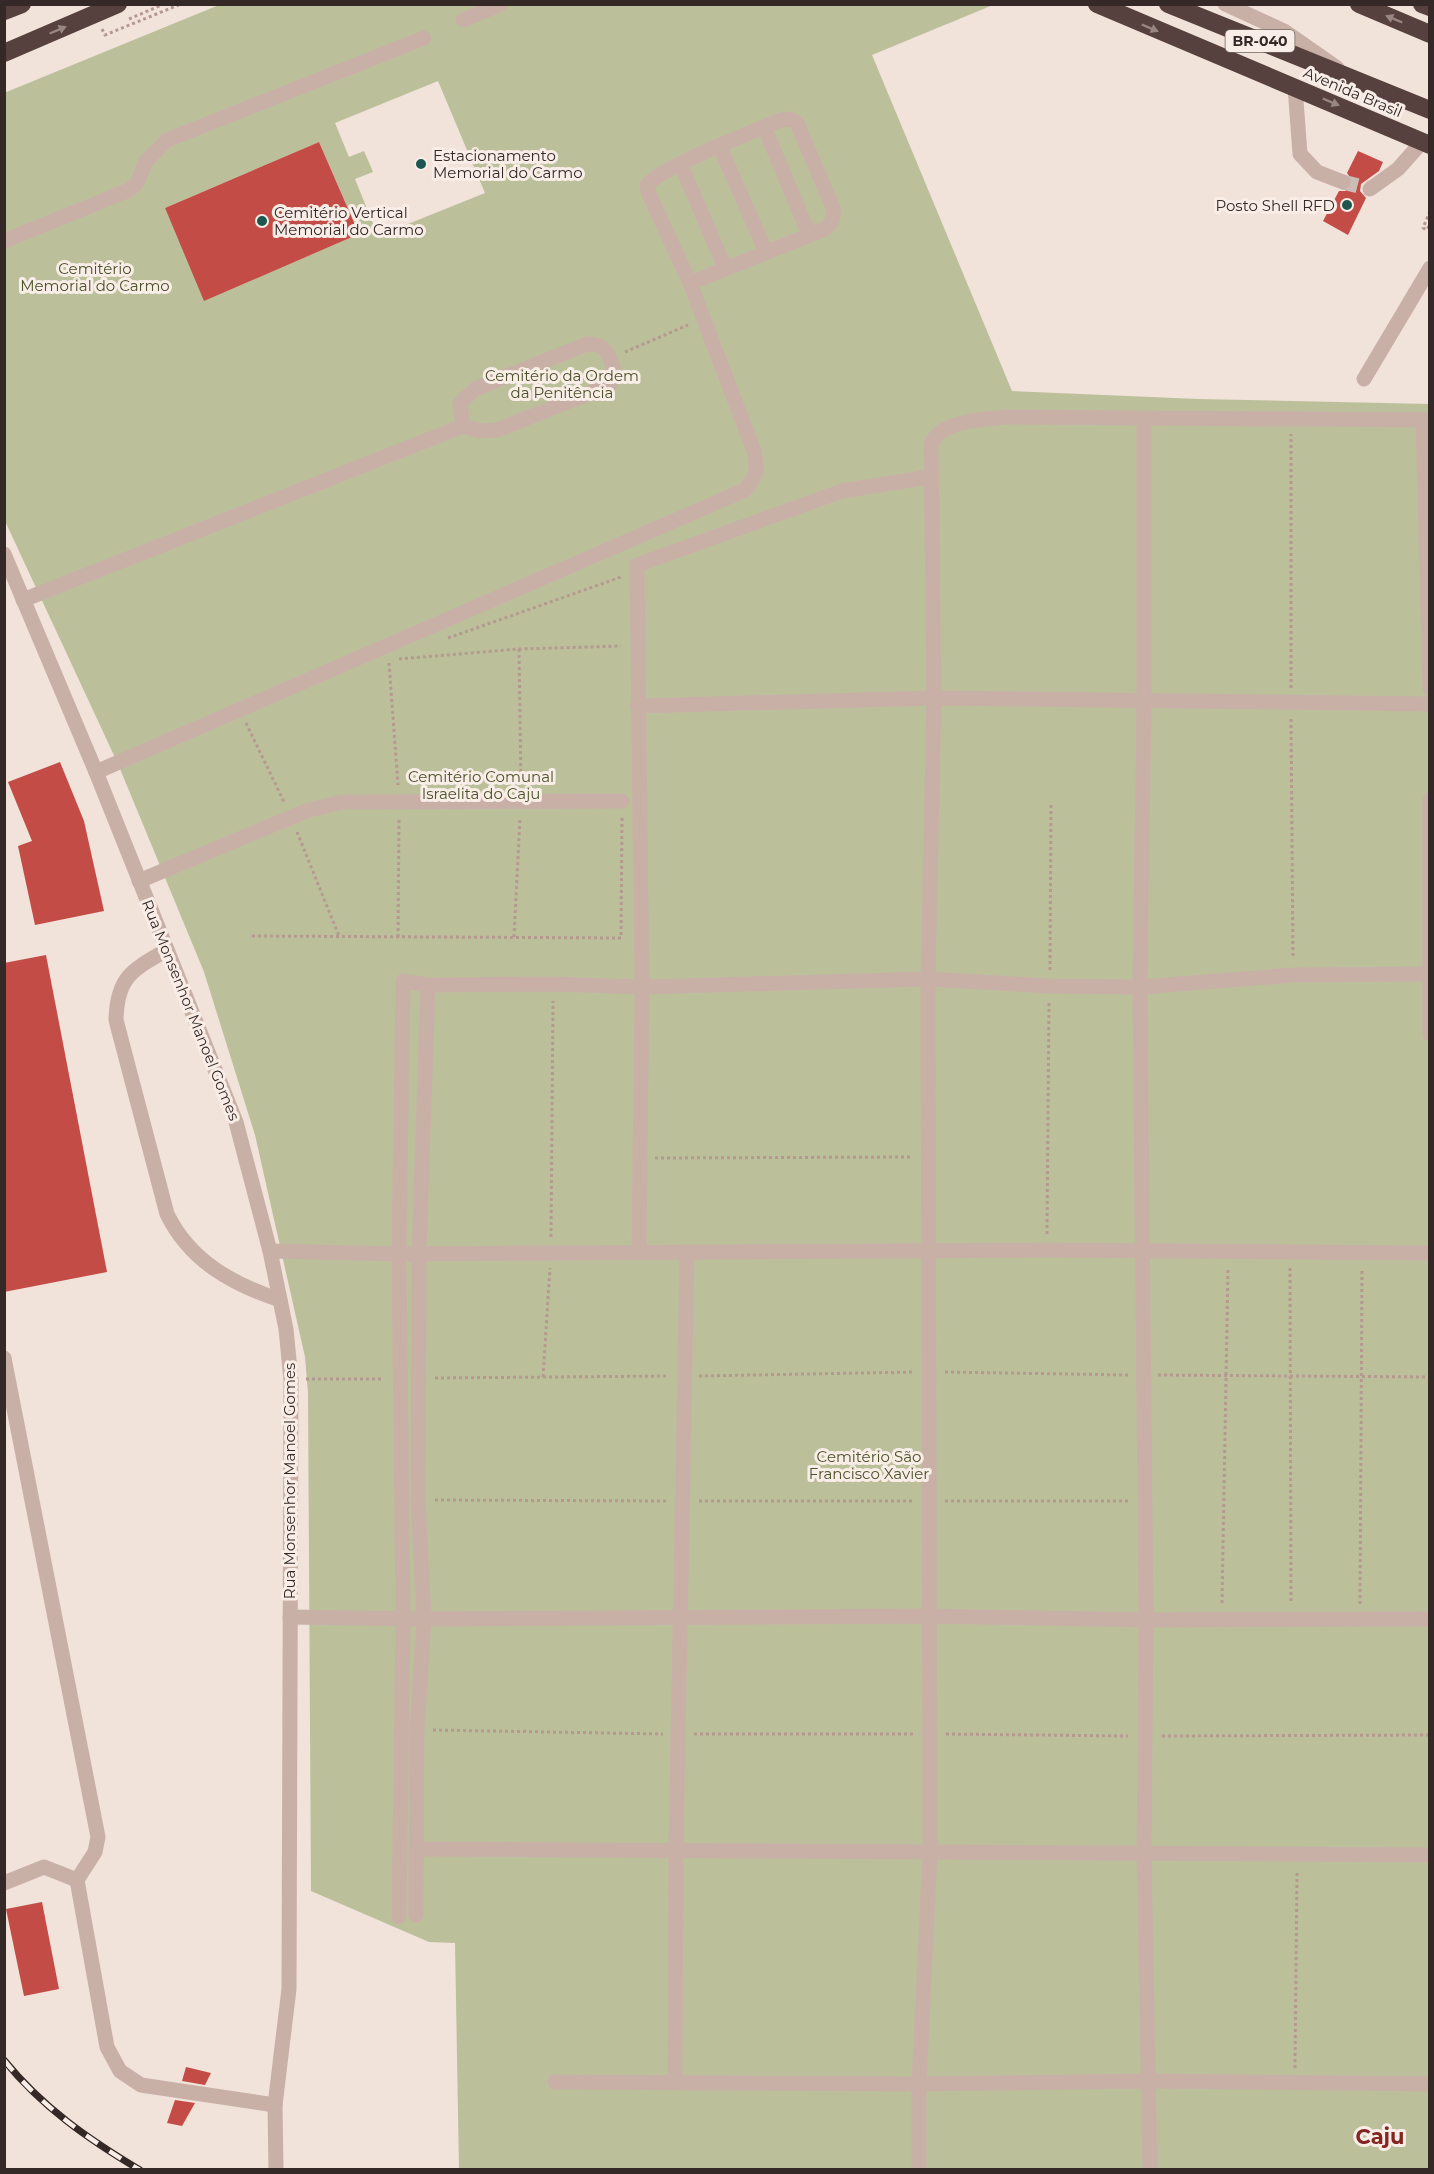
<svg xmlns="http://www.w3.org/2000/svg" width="1434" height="2174" viewBox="0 0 1434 2174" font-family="Montserrat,sans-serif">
	<rect width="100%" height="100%" fill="#f1e2da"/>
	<path fill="#bbc09b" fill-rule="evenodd" d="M219,5h774l-121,50 140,336 186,8 231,5v1765h-970l-4,-226 -26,-1 -118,-51 -3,-498 -3,-36 -50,-222 -51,-163 -86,-208 -113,-243 -1,-428zM438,81l47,112 -107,43 -23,-57 18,-7 -9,-21 -15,6 -14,-34zM319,142l40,92 -154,66 -40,-92z"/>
	<g fill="#c44c46">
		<polygon points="319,142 359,234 204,301 165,208"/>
		<polygon points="1358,151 1383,162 1379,171 1361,184 1360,191 1366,198 1348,235 1323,221 1339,191 1345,191 1352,186 1352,180 1347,173"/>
		<polygon points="60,762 84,821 104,911 35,925 18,846 32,841 8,782"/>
		<polygon points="46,955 107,1272 4,1292 4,963"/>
		<polygon points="42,1902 59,1989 24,1996 6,1909"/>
		<polygon points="186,2067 211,2073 205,2085 182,2081"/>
		<polygon points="175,2100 195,2103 182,2126 167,2123"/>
	</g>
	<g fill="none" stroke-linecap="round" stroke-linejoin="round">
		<polyline stroke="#cbbdb6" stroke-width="15" stroke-dasharray="15 8" stroke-linecap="butt" points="1343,182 1370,189"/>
		<g stroke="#b59991" stroke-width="3" stroke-dasharray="3 3" stroke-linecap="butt">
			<polyline points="129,19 164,4"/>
			<polyline points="102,29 105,35 181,4"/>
			<polyline points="1430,211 1423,228 1427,230 1430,223"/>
			<polyline points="625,352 688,325"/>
			<polyline points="448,638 621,577"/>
			<polyline points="519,649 521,785"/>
			<polyline points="399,659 519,649 621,646"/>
			<polyline points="389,663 398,785"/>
			<polyline points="1291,688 1291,434"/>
			<polyline points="1291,719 1293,958"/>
			<polyline points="246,723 285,804"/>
			<polyline points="297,832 339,936"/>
			<polyline points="252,936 621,938 622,817"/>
			<polyline points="398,937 399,819"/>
			<polyline points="514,937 520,818"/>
			<polyline points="1050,970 1051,804"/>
			<polyline points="655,1158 913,1157"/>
			<polyline points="1047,1234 1049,1001"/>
			<polyline points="551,1237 553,1001"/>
			<polyline points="1290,1268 1291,1604"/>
			<polyline points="945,1372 1128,1375"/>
			<polyline points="1158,1375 1430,1377"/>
			<polyline points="699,1376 915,1372"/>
			<polyline points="543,1377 550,1268"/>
			<polyline points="435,1378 669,1376"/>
			<polyline points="306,1379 384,1379"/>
			<polyline points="435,1500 668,1501"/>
			<polyline points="699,1501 914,1501"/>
			<polyline points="945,1501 1130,1501"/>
			<polyline points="1222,1603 1228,1268"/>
			<polyline points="1360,1604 1362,1269"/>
			<polyline points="433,1730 663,1734"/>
			<polyline points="694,1734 915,1734"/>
			<polyline points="946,1734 1128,1736"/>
			<polyline points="1162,1736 1430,1735"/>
			<polyline points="1295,2068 1297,1871"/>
		</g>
		<g stroke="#c9b0a7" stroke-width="15">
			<polyline points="1225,4 1284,31 1337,68"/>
			<polyline points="463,20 501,4"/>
			<polyline points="1295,87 1300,154 1317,172 1343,182"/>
			<polyline points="764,127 809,234"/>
			<polyline points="720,147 766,252"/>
			<polyline points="681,165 725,268"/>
			<polyline points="1370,189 1398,169 1422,142"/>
			<polyline points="4,241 129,190 137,183 146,161 167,140 424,38"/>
			<polyline points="1364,379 1430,268"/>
			<polyline points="1144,418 1144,702 1140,987 1146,1620 1144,1853 1150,2170"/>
			<polyline points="1423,419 1430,689"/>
			<polyline points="4,554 96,772 236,1122 270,1251 286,1329 291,1380 289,1989 275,2105 276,2170"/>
			<path d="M23,600l440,-174 17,5 17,-1 113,-45 5,-12c-6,-17 -8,-30 -28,-29l-112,45 -15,14 3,23"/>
			<polyline points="637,706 934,698 1430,704"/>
			<path d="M96,772l649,-282c12,-14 13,-22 9,-39l-64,-168 -41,-89 -2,-9c14,-18 108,-54 134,-65l9,-1 7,4 36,85c2,10 -1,14 -8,21l-135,54"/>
			<polyline points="1430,799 1430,1034"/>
			<polyline points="139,881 306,811 342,802 622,801"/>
			<path d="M167,950c-35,20 -50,27 -51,70l51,194c23,47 65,70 113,86"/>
			<polyline points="270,1251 399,1254 1047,1250 1430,1253"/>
			<polyline points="639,1252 642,987 637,565 842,491 929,477"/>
			<polyline points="4,1358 98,1837 95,1852 77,1880 107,2047 120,2071 141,2085 275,2105"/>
			<polyline points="290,1617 424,1619 929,1616 1146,1620 1430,1619"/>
			<polyline points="416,1849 1430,1855"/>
			<polyline points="4,1883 44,1867 77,1880"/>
			<polyline points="416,1915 417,1730 424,1619 418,1500 419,1254 428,985"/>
			<polyline points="399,1917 403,1619 399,1254 403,981 428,985 553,984 642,987 928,979 1050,986 1140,987 1294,975 1430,974"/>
			<polyline points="675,2081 676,1850 687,1252"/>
			<polyline points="555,2082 919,2084 1148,2081 1430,2084"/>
			<path d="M919,2170v-86l11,-231 -2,-874 6,-281 -3,-253c7,-24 53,-26 75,-28l424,3"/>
		</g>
		<g stroke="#56413e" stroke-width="18">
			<polyline points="1097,4 1430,145"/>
			<polyline points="1168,4 1430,110"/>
			<polyline points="1359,4 1430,34"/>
			<polyline points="1422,4 1430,7"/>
			<polyline points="4,11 22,4"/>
			<polyline points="4,53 118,4"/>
		</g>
		<g stroke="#352927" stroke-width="7">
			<path id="rail" d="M4,2060c38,47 84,79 136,110"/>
		</g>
		<use href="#rail" stroke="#f9ede7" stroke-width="4.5" stroke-dasharray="14" stroke-linecap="butt"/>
	</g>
	<defs><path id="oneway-solid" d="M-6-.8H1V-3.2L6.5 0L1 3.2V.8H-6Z" transform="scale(1.5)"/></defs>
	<g fill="#978682">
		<use href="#oneway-solid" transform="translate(1394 19) rotate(-157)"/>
		<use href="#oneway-solid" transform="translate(1150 28) rotate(23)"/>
		<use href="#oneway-solid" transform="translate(58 30) rotate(-23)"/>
		<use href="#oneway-solid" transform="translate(1331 102) rotate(23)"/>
	</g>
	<g fill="#1d564f" stroke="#f9ede7" stroke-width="2">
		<circle cx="421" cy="164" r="6"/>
		<circle cx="1347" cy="205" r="6"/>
		<circle cx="262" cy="221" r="6"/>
	</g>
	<g text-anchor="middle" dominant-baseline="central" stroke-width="6" stroke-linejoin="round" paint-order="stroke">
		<rect fill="#f9ede7" stroke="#706461" stroke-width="1.5" x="1225.5" y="30" width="69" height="22" rx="4.5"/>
		<g font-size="14" font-weight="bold" fill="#352927">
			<text x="1260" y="41">BR-040</text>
		</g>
		<g font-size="15" fill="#352927" stroke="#f9ede7">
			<text transform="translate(1353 92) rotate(23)">Avenida Brasil</text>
			<text transform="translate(191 1010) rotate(68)">Rua Monsenhor Manoel Gomes</text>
			<text transform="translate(289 1481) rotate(-90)">Rua Monsenhor Manoel Gomes</text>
		</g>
		<g font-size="15" fill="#352927" stroke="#f9ede7" text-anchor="start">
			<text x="433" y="155">Estacionamento<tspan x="433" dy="17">Memorial do Carmo</tspan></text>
			<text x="1335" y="205" text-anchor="end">Posto Shell RFD</text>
			<text x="274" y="212">Cemitério Vertical<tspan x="274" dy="17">Memorial do Carmo</tspan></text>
		</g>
		<g font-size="15" fill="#4c532b" stroke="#f9ede7">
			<text x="95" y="268">Cemitério<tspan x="95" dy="17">Memorial do Carmo</tspan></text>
			<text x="562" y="375">Cemitério da Ordem<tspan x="562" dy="17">da Penitência</tspan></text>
			<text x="481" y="776">Cemitério Comunal<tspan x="481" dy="17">Israelita do Caju</tspan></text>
			<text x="869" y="1456">Cemitério São<tspan x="869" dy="17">Francisco Xavier</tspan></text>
		</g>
		<g font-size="21" font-weight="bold" fill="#832622" stroke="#f9ede7">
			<text x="1380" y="2136">Caju</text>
		</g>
	</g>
	<rect width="1434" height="2174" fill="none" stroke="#352927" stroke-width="12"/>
</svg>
